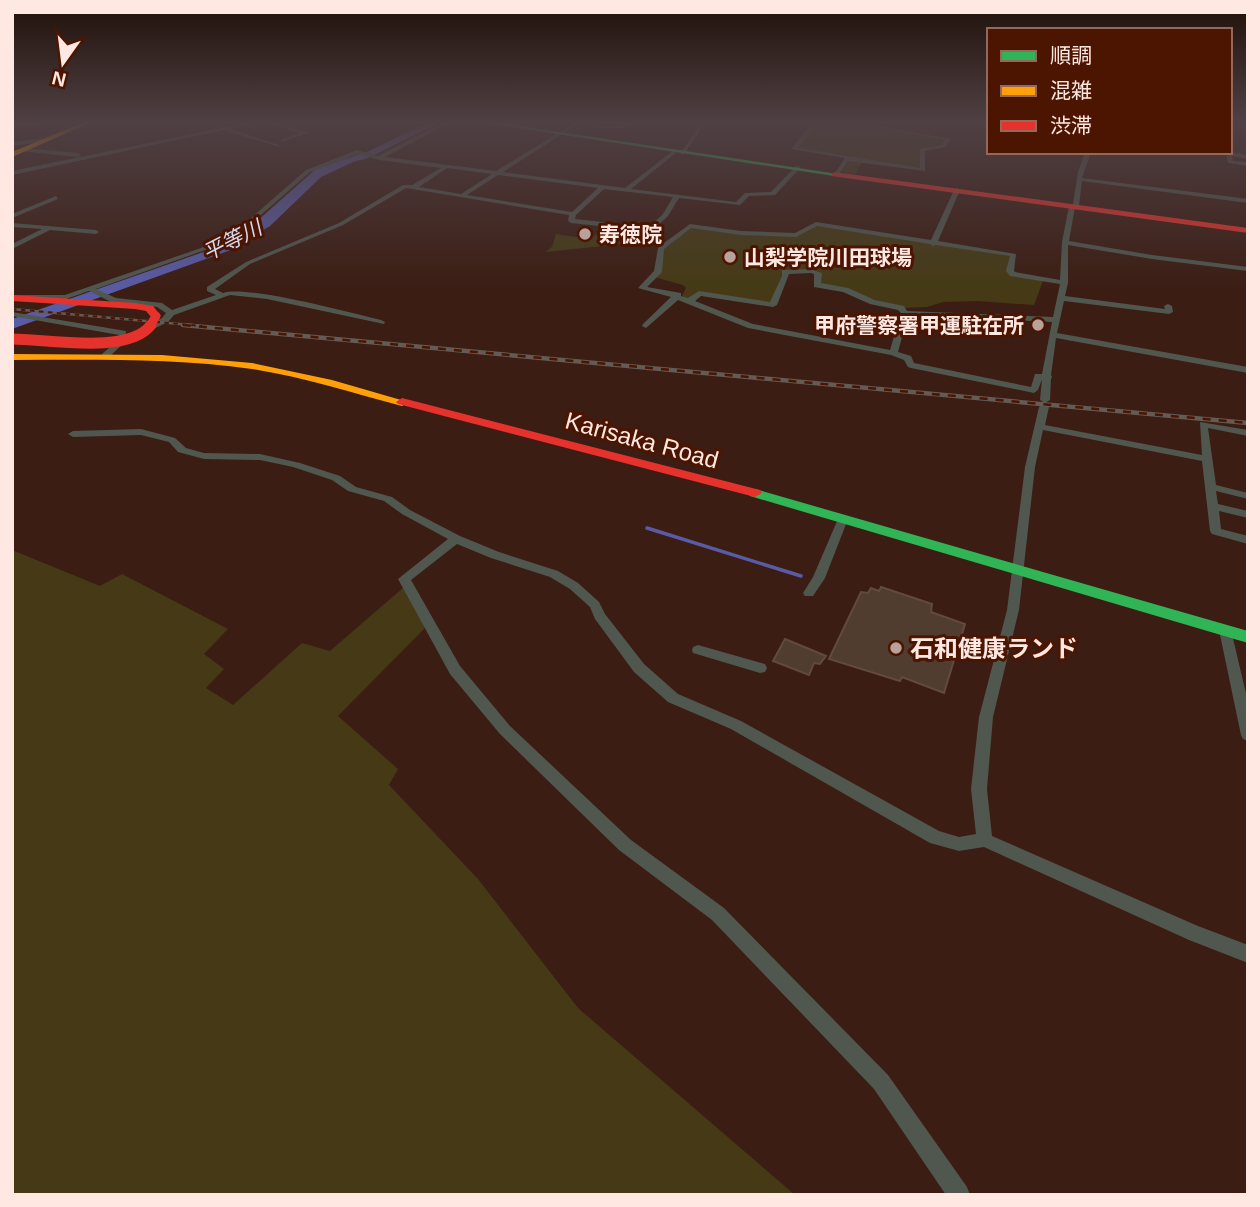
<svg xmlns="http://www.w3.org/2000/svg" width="1260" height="1207" viewBox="0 0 1260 1207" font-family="Helvetica,'Noto Sans JP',sans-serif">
	<rect width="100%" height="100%" fill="#3b1d13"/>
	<g fill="#453a15">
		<polygon points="837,124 946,138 942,144 920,150 920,169 863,160 855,174 840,172 849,156 798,149 815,125"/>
		<polygon points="816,224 1014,255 1007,272 1043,281 1034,305 977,301 943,302 927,307 901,308 845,290 821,288 818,273 785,272 773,305 699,293 691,300 682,296 686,288 683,285 654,277 661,248 690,226 740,233 796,235"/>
		<polygon points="606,225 632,230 622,244 545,252 552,247 556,234 591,239"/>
		<polygon points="12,550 100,586 122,574 228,629 204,654 224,669 206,688 233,705 302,643 330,651 404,587 425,628 338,716 398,769 389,785 478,879 578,1008 795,1195 12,1195"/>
	</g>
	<polygon fill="#595ba6" points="429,122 441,122 368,158 353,162 321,177 270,226 228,251 12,329 12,319 209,250 247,230 317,168 367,152"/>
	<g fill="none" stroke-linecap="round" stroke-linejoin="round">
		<polyline stroke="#595ba6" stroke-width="3.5" points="647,528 801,576"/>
	</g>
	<g fill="#513c30" stroke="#624a3f" stroke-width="2">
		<polygon points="881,587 932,604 931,612 965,624 944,693 902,677 900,681 829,659 861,592 868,593 871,588 879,591"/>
		<polygon points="785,639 826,656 820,664 814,663 809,675 773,661"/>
	</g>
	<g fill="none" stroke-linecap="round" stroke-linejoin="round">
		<g fill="#50574f" fill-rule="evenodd">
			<polygon points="46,122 61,122 12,128 12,125"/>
			<polygon points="250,122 259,122 230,129 279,145 279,147 224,130 12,175 12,171"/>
			<polygon points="265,122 272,122 308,133 281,142 281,140 300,133"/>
			<path d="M445,122h6l-66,35 111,14 80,-49h5l-78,50 122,16 49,-38 2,3 -45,36 105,13 9,-9 26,-1 25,-26 5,1 -26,28 -26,1 -9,9 -61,-7 -11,18 -15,14 -5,8 16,5 26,-19 51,7 54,2 21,-11 115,18 23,-50 3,-2 3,2 -22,51 78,13 -2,17 1,1 45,8 2,-38 7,-36 4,-2 5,-32 7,-20h6l-9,26 166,21v4l-166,-22 -3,24 -4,2 -6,34 83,14 96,12v4l-96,-12 -84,-14v38l-3,13 100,13 -1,-3 4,-2 4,2 1,6 -4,2 -105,-13 -7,32 191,34v6l-192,-35 -5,37 1,2 -1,2 -1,21 -5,3 -5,-3 2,-21 -4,11 -4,3 -123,-25 -3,-1 -4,-7 -13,-5 -143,-27 -70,-28 -32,28 -4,-2 1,-2 28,-27 -33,-9 16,-17 4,-23 2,-2 -18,-6 4,-9 -75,-8 -3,-2 1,-6 -163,-27 -63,37 -93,39 -35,25 8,4c25,-8 127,20 158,27l4,2 -1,2 -117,-25 -37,-4 -56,20 -6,7 -23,11h-3v-4l20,-11 4,-5 -9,-6 -46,-5 -22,-11 -23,8h-54v-4h53l136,-47 42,-23 63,-55 51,-20 21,6zM358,154l21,6 62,8 -29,17h-9l-64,38 -93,39 -39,25v4l9,4 -44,15 -10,-7 -46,-5 -20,-9 109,-39 42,-23 63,-55zM447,168l45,6 -31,20 -42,-7zM498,175l100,13 -26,24 -105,-17zM604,189l69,8 -10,17 -14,13 -74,-8 1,-4zM817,226l113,18 3,2 3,-1 74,11 -4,15 4,5 50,8 -7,33 -146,-6 -3,-5 -29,-6 -27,-12 -27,-5 1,-10 -11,-4 -29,1v6l-12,26 -71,-11 -11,7 -7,-2v-3l-34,-6 15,-15 2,-23 27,-21 50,7 55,2zM811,273l3,1v13l29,5 27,12 28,6 3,3 -11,37 -137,-26 -58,-23 6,-5 72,11 4,-2 12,-31zM908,315l144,7 -10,52h-7l-4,13 -117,-24 -3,-7 -13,-4z"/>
			<polygon points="630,122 636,122 624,128 588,128 623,126"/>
			<polygon points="702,122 706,122 684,154 680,154"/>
			<path d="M812,123l60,2 79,14 -6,8 -20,4v20l-77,-10 -10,14 -3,-2 10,-15 -54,-9zM815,126l57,1 73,13 -4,5 -21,4v19l-122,-20z"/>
			<polygon points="47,138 49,141 12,146 12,142"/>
			<polygon points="22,148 78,153 81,155 78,157 20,151"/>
			<polygon points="1229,152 1248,155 1248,159 1232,156 1233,161 1248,162 1248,166 1228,163 1226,154"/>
			<polygon points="56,196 58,199 12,218 12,214"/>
			<polygon points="12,223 96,230 99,232 96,234 50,230 12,249 12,244 42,229 12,227"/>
			<polygon points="12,312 126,331 125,342 108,358 102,358 102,354 117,341 119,335 12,316"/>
			<polygon points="1044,404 1049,407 1045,425 1202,455 1200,422 1248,430 1248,436 1208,428 1216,485 1248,493 1248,499 1216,491 1218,504 1248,511 1248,518 1219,511 1221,529 1248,536 1248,544 1212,534 1210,531 1202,461 1043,430 1035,467 1019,610 993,717 987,789 992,836 1198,926 1248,945 1248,963 1189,940 984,847 959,851 930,843 731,729 668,702 634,672 595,619 590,607 570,589 550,577 491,558 457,544 411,580 460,666 510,726 631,840 724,908 888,1075 967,1187 970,1195 946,1195 874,1089 712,920 619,850 500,734 450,674 398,579 448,539 402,514 384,501 348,491 332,480 293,467 260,460 204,459 178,452 169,442 141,435 73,437 68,434 73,431 141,429 175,438 186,448 204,453 260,454 300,463 340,476 356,487 392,497 410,510 460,536 499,552 558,571 578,583 599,602 605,614 644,664 678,694 741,721 939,831 959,837 976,834 971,789 979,717 1007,610 1025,467 1039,407"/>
			<polygon points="843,515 848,519 825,578 813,596 805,596 803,593 813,577 838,519"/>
			<polygon points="1225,625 1229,627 1231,630 1248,702 1248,741 1243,739 1241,735 1219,630 1221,627"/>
			<polygon points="698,645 765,664 767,668 765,672 760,673 693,653 692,650 693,647"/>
		</g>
		<g fill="#30b455" fill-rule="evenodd">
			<polygon points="478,122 493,122 838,174 834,176"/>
			<polygon points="755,489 1248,631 1248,643 750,496 748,493 750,490"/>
		</g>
		<g fill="#ff9f0a" fill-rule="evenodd">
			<polygon points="84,122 92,122 12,157 12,152"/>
			<path d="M12,354l150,1 90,8 80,17 76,22 -6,4c-50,-13 -99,-29 -150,-37 -79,-11 -160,-9 -240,-9z"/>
		</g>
		<g fill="#e5322d" fill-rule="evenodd">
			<polygon points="834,172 1248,228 1248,233 831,176"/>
			<polygon points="12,295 135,303 153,306 161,316 152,318 146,311 135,309 12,301"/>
			<polygon points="402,398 760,490 762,493 755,497 398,404 396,402"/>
		</g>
		<g stroke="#645b54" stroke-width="2.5">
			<polyline id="rail-far1" points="12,309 202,326"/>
		</g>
		<g stroke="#645b54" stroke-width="4.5">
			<polyline id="rail" points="183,325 1248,423"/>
		</g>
		<use href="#rail-far1" stroke="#4c1502" stroke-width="2" stroke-dasharray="4.5" stroke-linecap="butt"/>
		<use href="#rail" stroke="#4c1502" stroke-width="2.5" stroke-dasharray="8" stroke-linecap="butt"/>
		<polyline stroke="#e5322d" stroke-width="9" points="150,326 156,316"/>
		<path stroke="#e5322d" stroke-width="11" d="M12,339c35,0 116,16 139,-14"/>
	</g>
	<linearGradient id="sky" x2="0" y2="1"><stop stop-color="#20100a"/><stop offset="0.42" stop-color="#4f4044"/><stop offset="1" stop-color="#4f4044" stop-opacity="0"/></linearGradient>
	<rect width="1260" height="291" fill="url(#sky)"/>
	<g fill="#baa199" stroke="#4c1502" stroke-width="2.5">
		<circle cx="585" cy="234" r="7"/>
		<circle cx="730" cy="257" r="7"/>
		<circle cx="1038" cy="325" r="7"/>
		<circle cx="896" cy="648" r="7"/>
	</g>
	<g text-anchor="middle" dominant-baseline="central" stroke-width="6" stroke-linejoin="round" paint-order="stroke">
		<g font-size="21" font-weight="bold" fill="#ffe8e1" stroke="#4c1502" text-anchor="start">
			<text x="599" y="234">寿徳院</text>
			<text x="744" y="257">山梨学院川田球場</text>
			<text x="1024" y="325" text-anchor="end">甲府警察署甲運駐在所</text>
		</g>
		<g font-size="21" font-style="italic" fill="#d5d9f0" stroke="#4c1502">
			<text transform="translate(232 240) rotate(-27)">平等川</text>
		</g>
		<g font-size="24" fill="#ffe8e1" stroke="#4c1502">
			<text transform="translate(642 440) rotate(15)">Karisaka Road</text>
		</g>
		<g font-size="24" font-weight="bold" fill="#ffe8e1" stroke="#4c1502" text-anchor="start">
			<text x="910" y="648">石和健康ランド</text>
		</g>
	</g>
	<rect width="1260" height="1207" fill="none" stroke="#ffe8e1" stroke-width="28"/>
	<rect x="987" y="28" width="245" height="126" fill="#4c1502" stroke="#94695b" stroke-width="2"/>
	<rect x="1001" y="51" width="35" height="10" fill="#30b455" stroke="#94695b" stroke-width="2"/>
	<text x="1050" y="63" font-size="21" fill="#ffe8e1">順調</text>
	<rect x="1001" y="86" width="35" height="10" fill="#ff9f0a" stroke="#94695b" stroke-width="2"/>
	<text x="1050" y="98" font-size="21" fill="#ffe8e1">混雑</text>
	<rect x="1001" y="121" width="35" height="10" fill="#e5322d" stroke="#94695b" stroke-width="2"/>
	<text x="1050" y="133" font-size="21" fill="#ffe8e1">渋滞</text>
	<g transform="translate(63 63) rotate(194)" stroke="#4c1502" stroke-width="5" paint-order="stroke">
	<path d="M0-5L12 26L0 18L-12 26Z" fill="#ffe8e1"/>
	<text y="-10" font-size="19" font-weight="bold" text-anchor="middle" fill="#ffe8e1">N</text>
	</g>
</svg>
